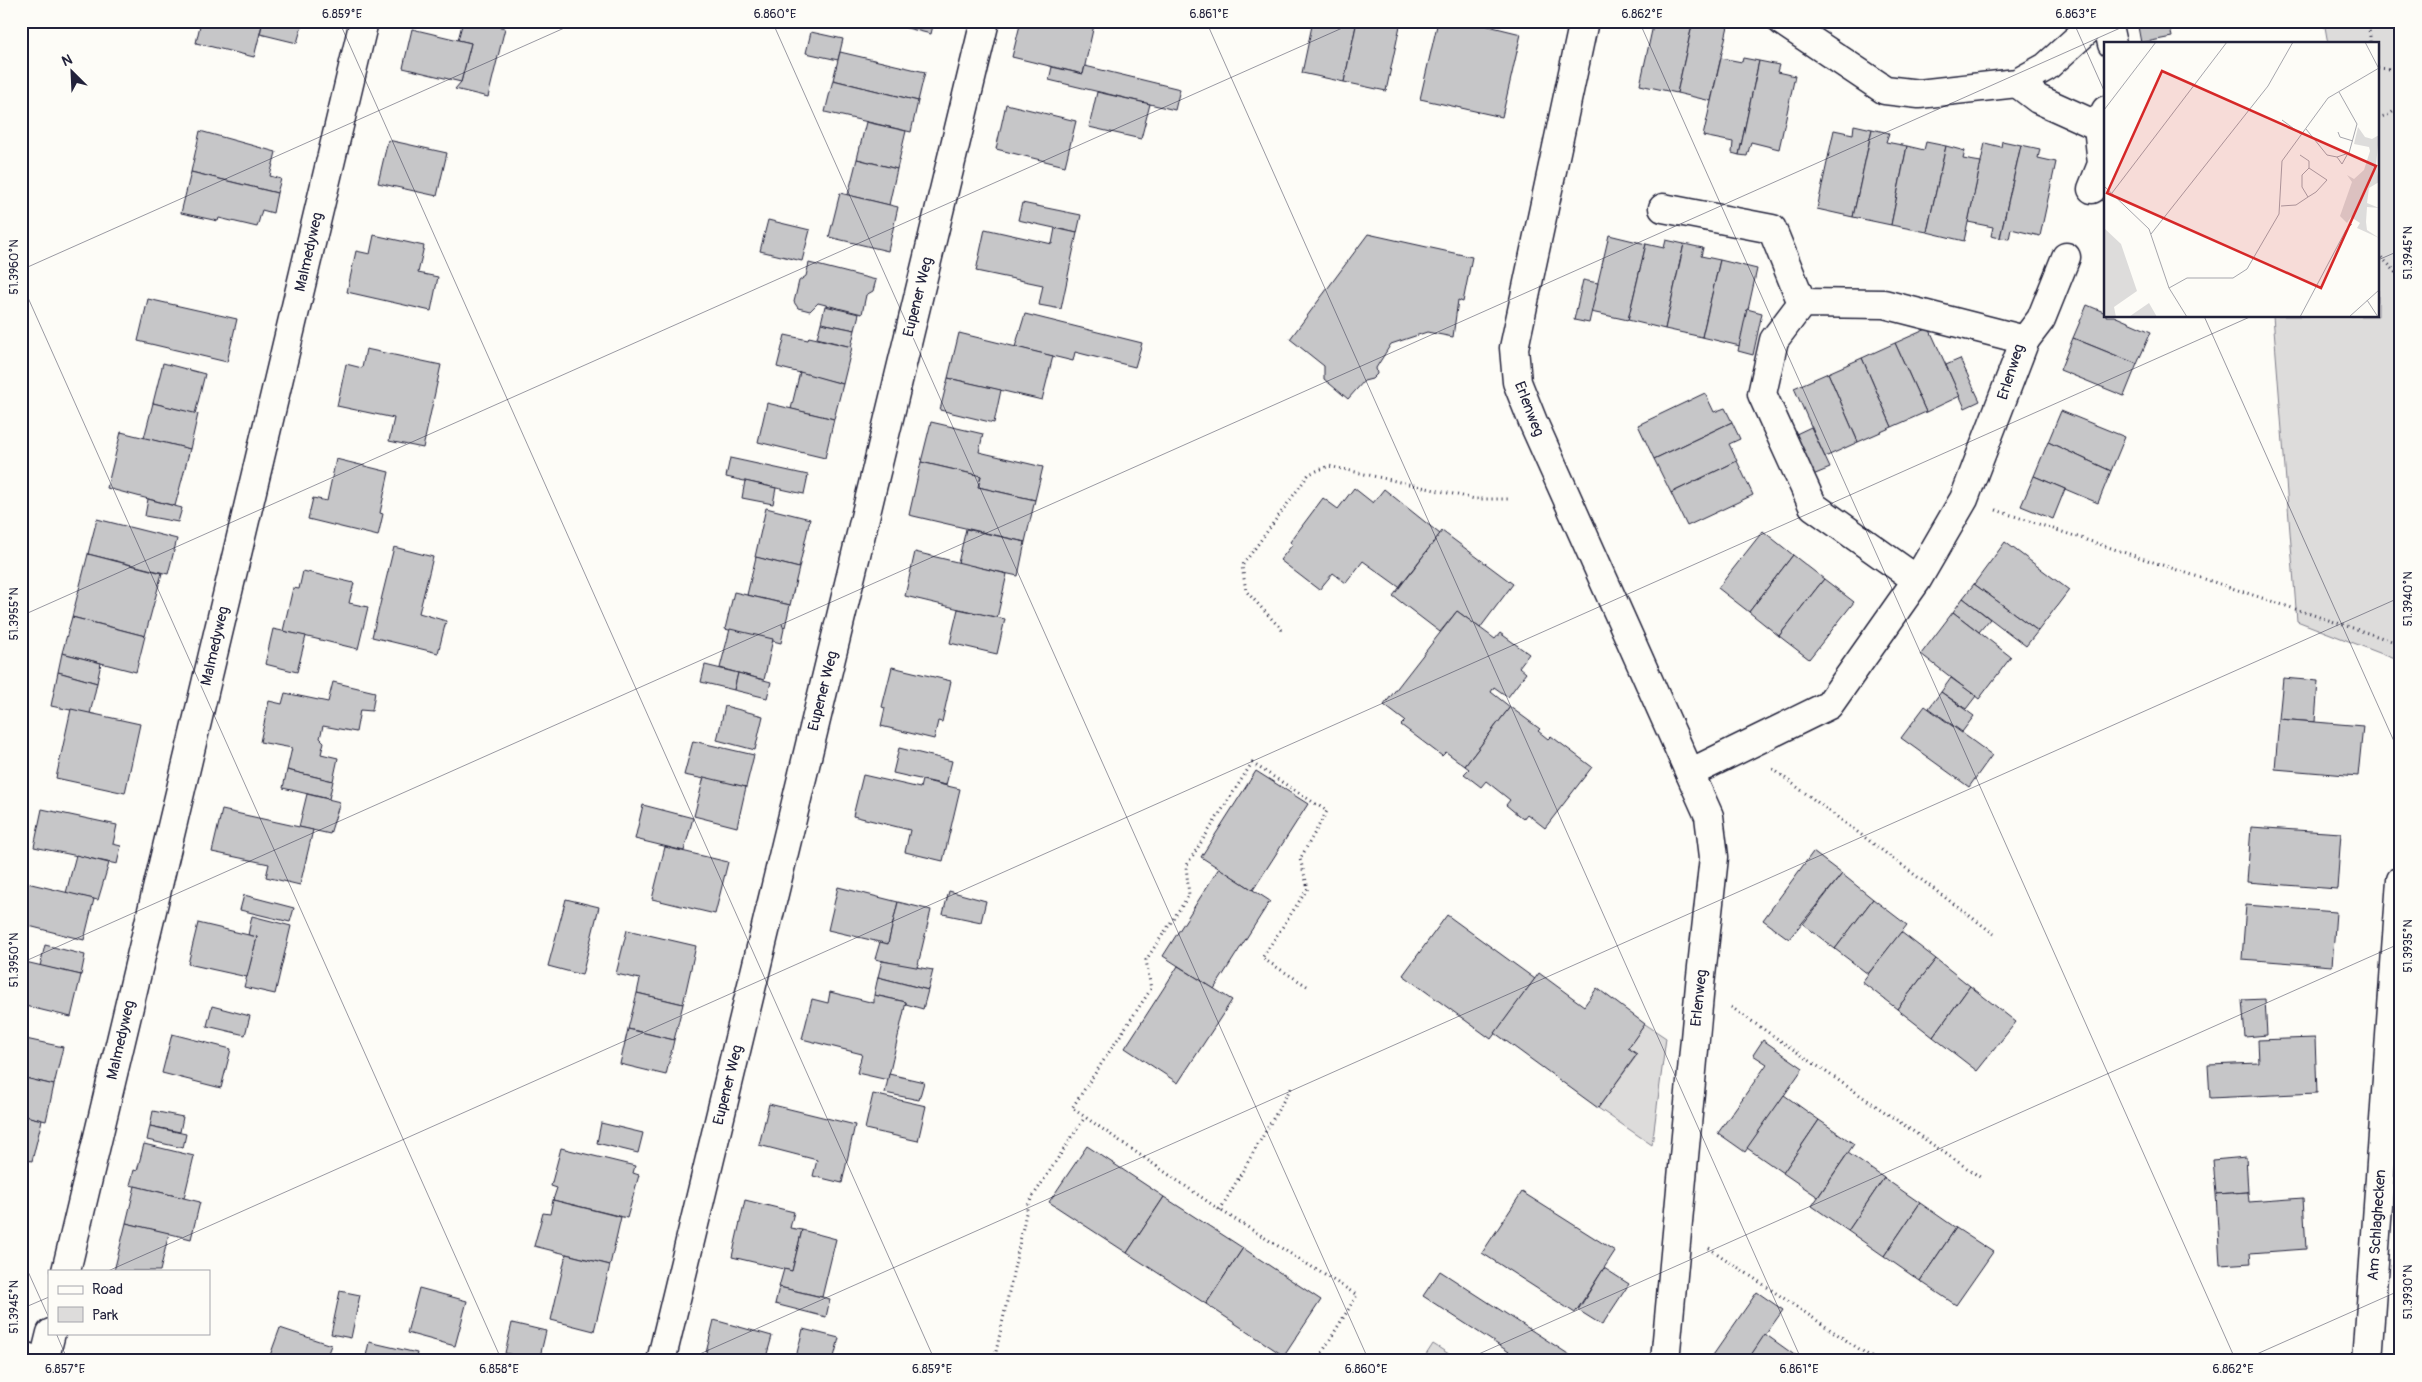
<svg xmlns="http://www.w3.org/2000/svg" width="2422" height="1382" viewBox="0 0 2422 1382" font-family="Pangolin,sans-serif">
	<rect width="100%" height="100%" fill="#fdfcf7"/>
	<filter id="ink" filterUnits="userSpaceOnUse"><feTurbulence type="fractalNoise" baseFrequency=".02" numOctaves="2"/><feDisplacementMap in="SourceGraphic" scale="10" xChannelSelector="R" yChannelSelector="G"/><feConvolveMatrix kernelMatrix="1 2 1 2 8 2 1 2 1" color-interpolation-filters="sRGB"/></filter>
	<g filter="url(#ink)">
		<g fill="#dddcdb" stroke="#807f8b">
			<polygon points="2324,21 2401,21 2401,606 2395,659 2297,621 2273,316 2378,316 2378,44 2328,44"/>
			<polygon points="1645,1024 1666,1038 1652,1145 1598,1108 1637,1055 1628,1048"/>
			<polygon points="1433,1344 1460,1361 1422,1361"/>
		</g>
		<g fill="#c6c6c8" stroke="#22223b">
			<polygon points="201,21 263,21 254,57 196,43"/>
			<polygon points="263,21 309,21 303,22 297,43 260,34"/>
			<polygon points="463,21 475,21 505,28 488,97 455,89 461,82 471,43 458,40"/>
			<polygon points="879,21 934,21 931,34"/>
			<polygon points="1021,21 1079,21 1094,25 1083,74 1012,57"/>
			<polygon points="1313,21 1357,21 1344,82 1302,73"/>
			<polygon points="1357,21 1401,21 1386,91 1344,82"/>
			<polygon points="1438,21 1468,21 1521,34 1502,117 1420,99"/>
			<polygon points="1654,21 1693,21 1677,93 1640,85"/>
			<polygon points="1693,21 1711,21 1728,26 1711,101 1677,93"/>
			<polygon points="2137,21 2169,21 2172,37 2141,43"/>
			<polygon points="412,29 471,43 461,82 403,68"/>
			<polygon points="811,32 843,39 838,60 806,53"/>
			<polygon points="840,52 925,72 918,101 833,80"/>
			<polygon points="1721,58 1742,62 1743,58 1759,61 1739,155 1732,153 1733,142 1703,136"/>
			<polygon points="1759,61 1779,65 1777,72 1795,76 1779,149 1751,142 1747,156 1739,155"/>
			<polygon points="1085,66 1180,89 1175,110 1049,80 1052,67 1083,74"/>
			<polygon points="833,80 918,101 911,132 825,112"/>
			<polygon points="1097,92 1150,104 1141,139 1089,127"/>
			<polygon points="21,94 28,96 23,119 21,118"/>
			<polygon points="1006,104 1076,121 1065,166 996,149"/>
			<polygon points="866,122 906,131 897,169 857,159"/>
			<polygon points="1854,125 1872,129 1853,217 1817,209 1834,130 1853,134"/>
			<polygon points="1872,129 1889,133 1886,142 1907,146 1891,225 1853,217"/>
			<polygon points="200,131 276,152 270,176 281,179 277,193 191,172"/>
			<polygon points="388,140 447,153 437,196 378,183"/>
			<polygon points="2002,141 2021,145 2000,238 1991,236 1993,227 1968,222 1985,143 2001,147"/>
			<polygon points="1926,142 1946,146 1927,232 1891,225 1907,146 1924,150"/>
			<polygon points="2021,145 2040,149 2038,158 2056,162 2040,236 2011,229 2009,239 2000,238"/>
			<polygon points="1946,146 1965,151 1963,159 1981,162 1964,241 1927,232"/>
			<polygon points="857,159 897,169 889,205 848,195"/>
			<polygon points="191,172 277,193 273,213 262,210 257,227 219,218 218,221 181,213"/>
			<polygon points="840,193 898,207 888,251 829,237"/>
			<polygon points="1022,203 1081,215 1077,233 1018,220"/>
			<polygon points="768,220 810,230 802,261 760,251"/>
			<polygon points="1055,228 1077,233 1061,309 1039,305 1043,285 976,271 985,229 1052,244"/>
			<polygon points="1368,234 1472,257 1463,302 1458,300 1453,337 1427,332 1391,344 1376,368 1377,374 1372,379 1364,381 1348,399 1324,379 1324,366 1290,339"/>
			<polygon points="374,235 424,246 418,273 438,277 431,311 347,292 356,251 370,254"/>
			<polygon points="1609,235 1646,244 1628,320 1591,312"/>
			<polygon points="1666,240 1684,244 1665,329 1628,320 1646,244 1664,248"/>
			<polygon points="1684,244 1703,248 1701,256 1720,260 1702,337 1665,329"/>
			<polygon points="1720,260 1757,269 1740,346 1702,337"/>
			<polygon points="809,263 876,280 873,291 866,295 862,314 818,303 810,311 798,308 794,302 799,281 806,276"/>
			<polygon points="1583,280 1598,283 1589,323 1574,320"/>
			<polygon points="148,299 237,319 227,362 138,341"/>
			<polygon points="2087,305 2106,313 2106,316 2114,316 2151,332 2137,364 2073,338"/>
			<polygon points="825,306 859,314 855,330 821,323"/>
			<polygon points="1747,309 1762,313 1753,355 1738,351"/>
			<polygon points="1025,314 1142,343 1135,367 1075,352 1073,361 1015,347"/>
			<polygon points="821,323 855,330 851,347 817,338"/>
			<polygon points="1929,328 1960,396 1926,412 1895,343"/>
			<polygon points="959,333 1053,356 1042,400 948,378"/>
			<polygon points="785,335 808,340 809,337 852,347 843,384 777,367"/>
			<polygon points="2073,338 2137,364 2124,396 2060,370"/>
			<polygon points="1895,343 1926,412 1892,427 1862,358"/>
			<polygon points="366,349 441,365 423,448 389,441 394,418 337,406 346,364 362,368"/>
			<polygon points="1862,358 1892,427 1858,442 1828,373"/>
			<polygon points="1960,359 1980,401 1965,408 1946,365"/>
			<polygon points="163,363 205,374 195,414 153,403"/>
			<polygon points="800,372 843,384 834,419 791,409"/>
			<polygon points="1828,373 1858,442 1825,457 1794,388"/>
			<polygon points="948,378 1001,390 994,423 940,410"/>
			<polygon points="1705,393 1714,412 1725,408 1732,422 1654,459 1638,425"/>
			<polygon points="153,403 198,414 190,449 144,438"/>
			<polygon points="767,403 834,419 825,458 758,442"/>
			<polygon points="2061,411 2125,437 2111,471 2048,442"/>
			<polygon points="931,422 983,434 979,452 1043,467 1035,500 978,487 981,476 921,462"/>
			<polygon points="1732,422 1740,439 1729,444 1737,461 1671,493 1654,459"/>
			<polygon points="1811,427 1830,468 1813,475 1794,435"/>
			<polygon points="121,432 190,449 175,506 107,488"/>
			<polygon points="2048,442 2111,471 2098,503 2034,476"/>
			<polygon points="730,458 808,475 804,494 726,477"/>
			<polygon points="336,459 389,472 380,513 383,514 378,536 308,519 313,498 327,501"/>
			<polygon points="1737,461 1753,495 1687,526 1671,493"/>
			<polygon points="921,462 981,476 978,487 1035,500 1025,542 909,515"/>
			<polygon points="2034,476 2065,489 2053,519 2021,506"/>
			<polygon points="745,481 776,488 773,504 742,498"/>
			<polygon points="1354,488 1373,503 1384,489 1440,534 1399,587 1363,561 1346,583 1333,573 1319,590 1280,560 1293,544 1290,542 1323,498 1338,509"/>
			<polygon points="148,499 182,508 178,522 145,516"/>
			<polygon points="766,508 810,519 799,568 755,557"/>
			<polygon points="97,519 177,539 168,574 88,554"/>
			<polygon points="966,529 1025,542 1018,576 958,563"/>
			<polygon points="1442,531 1513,584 1480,628 1457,611 1440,632 1393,596"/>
			<polygon points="1763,531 1793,555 1749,612 1718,588"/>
			<polygon points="2005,542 2069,590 2038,631 1974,584"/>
			<polygon points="394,547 433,557 419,613 446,621 438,653 372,637"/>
			<polygon points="915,552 1007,574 997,618 905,596"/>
			<polygon points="88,554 162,573 145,636 72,617"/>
			<polygon points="1793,555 1824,579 1779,636 1749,612"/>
			<polygon points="756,557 799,568 790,605 747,595"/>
			<polygon points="303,571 354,583 349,603 368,607 358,649 283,631 293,588 299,589"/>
			<polygon points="1824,579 1854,602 1809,659 1779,636"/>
			<polygon points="1974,584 2038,631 2026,646 1963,598"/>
			<polygon points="734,592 790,605 785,627 782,624 784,629 781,643 725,629"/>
			<polygon points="1963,598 1990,619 1979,632 1953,612"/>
			<polygon points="958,609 1005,619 997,654 950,643"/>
			<polygon points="1457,611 1495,639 1500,633 1529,654 1519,667 1526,673 1508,697 1494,687 1491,692 1510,707 1465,766 1446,752 1442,756 1401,725 1405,721 1384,705"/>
			<polygon points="1953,612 2011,657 1979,699 1921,654"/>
			<polygon points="72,617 145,636 136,672 62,653"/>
			<polygon points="273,629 306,636 297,672 265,664"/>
			<polygon points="730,629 773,639 764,680 720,668"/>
			<polygon points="62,653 101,663 97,683 58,672"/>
			<polygon points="705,665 738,673 734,690 701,682"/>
			<polygon points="892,667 951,681 942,722 938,721 934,739 881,726 885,708 882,707"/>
			<polygon points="58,672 97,683 90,714 51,706"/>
			<polygon points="738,673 771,682 767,698 734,690"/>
			<polygon points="1951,678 1976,696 1966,709 1941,692"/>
			<polygon points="2283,678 2318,681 2315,722 2279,719"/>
			<polygon points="333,682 375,692 372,711 360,710 356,732 323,726 320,738 324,742 321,754 338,758 333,781 287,770 292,748 260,742 269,701 282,704 285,693 328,702"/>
			<polygon points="1941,692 1974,716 1962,732 1929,708"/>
			<polygon points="725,706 763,716 755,750 717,740"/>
			<polygon points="1925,706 1992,755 1969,787 1901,738"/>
			<polygon points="1510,707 1540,729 1538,731 1548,739 1551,736 1592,767 1545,828 1527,814 1523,819 1506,805 1510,800 1486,781 1481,787 1464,774 1469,769 1465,766"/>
			<polygon points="71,709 140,724 125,793 56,778"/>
			<polygon points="2279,719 2363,726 2358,776 2275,769"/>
			<polygon points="693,741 754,755 746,787 684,775"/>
			<polygon points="899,748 952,761 946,785 893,773"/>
			<polygon points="287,770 333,781 329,799 283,788"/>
			<polygon points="1256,771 1308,804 1253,890 1201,857"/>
			<polygon points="863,775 920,788 922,780 960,789 943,861 905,852 910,830 853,816"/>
			<polygon points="704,777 746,787 737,827 694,816"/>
			<polygon points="307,794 340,802 330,834 299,827"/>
			<polygon points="643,805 693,818 684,851 635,839"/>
			<polygon points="42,809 117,825 113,844 121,846 117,864 34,847"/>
			<polygon points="222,810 313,830 300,885 266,877 269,864 212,852"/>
			<polygon points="2251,827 2341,833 2337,889 2247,882"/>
			<polygon points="665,847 728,862 715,914 652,899"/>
			<polygon points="1813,852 1842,874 1789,939 1763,920"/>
			<polygon points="76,855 109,863 98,900 66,893"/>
			<polygon points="1219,868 1270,901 1214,989 1163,956"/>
			<polygon points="1842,874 1873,899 1835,949 1803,924"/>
			<polygon points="23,882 94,899 84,940 21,924"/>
			<polygon points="838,887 898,902 888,944 828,930"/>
			<polygon points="949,891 986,901 981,922 943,914"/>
			<polygon points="244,895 294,908 290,922 240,910"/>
			<polygon points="566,899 599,907 582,975 548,966"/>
			<polygon points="1873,899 1907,925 1868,974 1835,949"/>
			<polygon points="898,902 931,910 917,969 875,959 880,942 888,944"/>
			<polygon points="2246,905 2336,912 2332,966 2242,959"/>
			<polygon points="1447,915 1535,979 1491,1039 1403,975"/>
			<polygon points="252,916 291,926 275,994 244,987 257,937 248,935"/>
			<polygon points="198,923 257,937 247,977 188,964"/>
			<polygon points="627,930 696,946 683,1004 637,993 640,979 616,974"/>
			<polygon points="1901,932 1936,959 1897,1009 1862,982"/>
			<polygon points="45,945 85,955 81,975 40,966"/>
			<polygon points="1936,959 1970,986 1933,1037 1897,1009"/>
			<polygon points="21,961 81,975 71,1017 21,1005"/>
			<polygon points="882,961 933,970 928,990 878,977"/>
			<polygon points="1178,966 1232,1000 1178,1083 1125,1048"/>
			<polygon points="1539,973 1584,1006 1597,988 1645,1024 1628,1048 1637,1054 1598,1108 1495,1033"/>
			<polygon points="878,977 928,990 923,1009 906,1004 906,1002 874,995"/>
			<polygon points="1970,986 2016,1022 1977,1071 1933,1037"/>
			<polygon points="830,992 874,1003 874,995 906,1002 888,1080 857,1073 862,1054 802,1039 812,999 828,1003"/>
			<polygon points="637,993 683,1004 674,1040 628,1029"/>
			<polygon points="2265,999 2267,1035 2245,1037 2242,1000"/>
			<polygon points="212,1006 250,1016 245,1035 207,1026"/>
			<polygon points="628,1029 674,1040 666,1075 620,1064"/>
			<polygon points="172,1034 231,1049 221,1088 162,1073"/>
			<polygon points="21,1038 63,1047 54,1085 21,1077"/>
			<polygon points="2315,1038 2317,1093 2210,1098 2208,1065 2259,1063 2258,1040"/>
			<polygon points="1763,1040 1803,1068 1745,1152 1718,1133 1767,1064 1753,1055"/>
			<polygon points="889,1074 924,1082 919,1100 885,1093"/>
			<polygon points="21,1077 54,1085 46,1121 21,1115"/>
			<polygon points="873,1094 926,1106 918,1141 865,1129"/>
			<polygon points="1784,1095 1819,1120 1783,1173 1747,1148"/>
			<polygon points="769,1104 855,1125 842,1183 813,1176 817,1160 759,1145"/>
			<polygon points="153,1111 183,1117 180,1132 150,1126"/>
			<polygon points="21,1115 42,1120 32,1161 21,1159"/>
			<polygon points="1819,1120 1854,1144 1818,1197 1783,1173"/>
			<polygon points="601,1123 643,1133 638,1153 597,1143"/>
			<polygon points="150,1126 186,1134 183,1148 147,1140"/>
			<polygon points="144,1144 194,1156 184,1198 130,1185 134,1170 137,1171"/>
			<polygon points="1087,1146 1164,1197 1127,1253 1049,1202"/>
			<polygon points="561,1148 635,1166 633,1173 639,1175 627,1218 553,1200 557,1188 551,1186"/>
			<polygon points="1848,1153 1884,1178 1848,1231 1812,1206"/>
			<polygon points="2246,1157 2248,1192 2216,1194 2213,1160"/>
			<polygon points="1884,1178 1920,1203 1884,1256 1848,1231"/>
			<polygon points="135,1186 200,1202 191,1239 126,1223"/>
			<polygon points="1522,1192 1615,1251 1575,1313 1482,1253"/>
			<polygon points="2248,1192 2249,1202 2303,1198 2306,1249 2250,1253 2251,1263 2220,1265 2216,1194"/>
			<polygon points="1164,1197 1243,1248 1206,1304 1127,1253"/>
			<polygon points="553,1200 621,1217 610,1265 534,1246 543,1213 550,1214"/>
			<polygon points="745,1200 794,1212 790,1228 802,1230 792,1271 732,1257"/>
			<polygon points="1920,1203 1956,1228 1920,1281 1884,1256"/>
			<polygon points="126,1223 169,1233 160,1271 114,1271"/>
			<polygon points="1956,1228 1993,1252 1956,1305 1920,1281"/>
			<polygon points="802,1230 836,1239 822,1297 779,1287 784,1269 792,1271"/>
			<polygon points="1243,1248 1321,1300 1284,1356 1206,1304"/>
			<polygon points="566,1254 610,1265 594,1331 551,1320"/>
			<polygon points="1604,1268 1629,1284 1602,1325 1578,1310"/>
			<polygon points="1440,1271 1579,1361 1523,1361 1423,1296"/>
			<polygon points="779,1287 830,1299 826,1317 775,1304"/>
			<polygon points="419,1288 467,1301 455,1346 407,1333"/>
			<polygon points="340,1291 360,1295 351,1338 331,1334"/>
			<polygon points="1757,1292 1783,1310 1747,1361 1709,1361"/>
			<polygon points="714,1320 772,1336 765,1361 704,1361"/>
			<polygon points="512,1323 546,1331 539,1361 505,1353"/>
			<polygon points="280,1328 331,1345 325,1361 268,1361"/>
			<polygon points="803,1329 839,1338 833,1361 795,1361"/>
			<polygon points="1765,1334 1800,1359 1799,1361 1747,1361"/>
			<polygon points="369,1342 417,1353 415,1361 365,1361"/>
			<polygon points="2290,1356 2290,1361 2212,1361 2212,1360"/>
		</g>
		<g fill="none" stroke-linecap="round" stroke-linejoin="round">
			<g stroke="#22223b" stroke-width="31">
				<g id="minor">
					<polyline points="1584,21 1514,348 1517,382 1533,422 1709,816 1714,857 1700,985 1665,1361"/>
					<polyline points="1782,21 1885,90 1919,94 2017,83 2046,67 2097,21"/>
					<polyline points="2107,21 2112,44"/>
					<polyline points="2017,83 2038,99 2098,126 2106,110"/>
					<polyline points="2092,189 2102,164 2098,126"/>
					<polyline points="1663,208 1772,229 1802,303"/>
					<polyline points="2025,340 2041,319 2066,257"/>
					<polyline points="1690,773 1829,705 1917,580 1964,499 2025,340 1884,304 1802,303 1774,340 1762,394 1813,506 1917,580"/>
					<polyline points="66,1271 364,21"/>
					<polyline points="21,1355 37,1361"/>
					<polyline points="44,1361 51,1333"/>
					<polyline points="661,1361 985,21"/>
					<polyline points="2367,1361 2401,880"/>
				</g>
			</g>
			<g stroke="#22223b" stroke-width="3" stroke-dasharray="1 4" stroke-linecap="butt">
				<polyline points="2368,21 2371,44"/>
				<polyline points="2378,68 2401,70"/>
				<polyline points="2378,118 2390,114 2401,106"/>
				<polyline points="2378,254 2401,277"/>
				<polyline points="1996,510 2401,644"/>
				<polyline points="1282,630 1246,591 1242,566 1309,474 1329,466 1475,499 1510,499"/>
				<polyline points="1773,769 1994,934"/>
				<polyline points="1307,986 1262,958 1308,888 1300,859 1327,811 1252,763 1186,866 1189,895 1146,960 1151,989 1072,1108 1220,1210 1357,1295 1317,1361"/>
				<polyline points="1731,1007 1980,1177"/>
				<polyline points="1220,1210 1292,1086"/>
				<polyline points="1709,1248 1877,1361"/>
				<polyline points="994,1361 1028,1204 1085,1117"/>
			</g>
			<use href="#minor" stroke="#fdfcf7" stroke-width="28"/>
		</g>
	</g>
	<path fill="none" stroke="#22223b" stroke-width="1" stroke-opacity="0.45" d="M339,21l596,1340M772,21l597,1340M1206,21l596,1340M1639,21l597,1340M2073,21l33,74M2378,260l23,-10M21,270l559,-249M21,282l481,1079M2204,316l197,441M21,616l1337,-595M21,963l2115,-942M21,1256l28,62M108,1271l2144,-955M21,1309l28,-12M56,1333l12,28M684,1361l1717,-764M1463,1361l938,-418M2241,1361l160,-71"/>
	<g text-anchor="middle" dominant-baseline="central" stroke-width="4" stroke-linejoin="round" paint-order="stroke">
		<g font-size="15" fill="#22223b" stroke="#fdfcf7">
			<text transform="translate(309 252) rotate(-77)">Malmedyweg</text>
			<text transform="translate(918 297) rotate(-76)">Eupener Weg</text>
			<text transform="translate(2011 372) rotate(-72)">Erlenweg</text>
			<text transform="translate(1529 409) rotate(69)">Erlenweg</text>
			<text transform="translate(215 646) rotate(-77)">Malmedyweg</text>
			<text transform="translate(823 691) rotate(-76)">Eupener Weg</text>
			<text transform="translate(1699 998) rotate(-84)">Erlenweg</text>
			<text transform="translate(121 1040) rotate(-77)">Malmedyweg</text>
			<text transform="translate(728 1085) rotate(-76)">Eupener Weg</text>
			<text transform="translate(2377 1225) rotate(-86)">Am Schlaghecken</text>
		</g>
	</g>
	<g transform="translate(2104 42)">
		<rect width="275" height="275" fill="#fdfcf7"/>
		<path d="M254,85l7,10 7,2 7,-4 -3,30 3,17 -10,6 -2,15 12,5 -12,-1 -1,15 1,8 12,8 -22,-10 3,-5 -9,-6 -4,6 -7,-7 12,-34 -5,-7 7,4 10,-9 6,-19 -1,-4 -15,-3zM0,186l17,16 16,47 -23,16 2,10h-12zM45,261l8,14h-28l4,-3z" fill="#dddcdb"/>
		<path fill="none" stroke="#a5a5ac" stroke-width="1" d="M261,0l14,27M0,68l52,-68M178,78l19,14M202,87l21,26 10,2 12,-4 8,-29 -18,-32M234,90l2,5 13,4M196,113l9,6v7M233,115l5,7 5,-9M0,144l45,43 20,59 18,29M8,151l115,-151M177,164l15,-1 12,-8 8,-5 11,-12 -18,-12 -7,7v12l6,10M47,192l117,-148 25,-44M65,246l18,-10h46l14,-9 32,-55 3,-53 46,-63 51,-30M263,258l11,17M196,275l46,-87 6,-6M245,275l30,-27"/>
		<path fill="#d62828" fill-opacity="0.15" stroke="#d62828" stroke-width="2.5" d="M58,29l214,95 -55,122 -214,-95z"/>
		<rect width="275" height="275" fill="none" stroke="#22223b" stroke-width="2.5"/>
	</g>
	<rect width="2422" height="1382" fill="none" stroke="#fdfcf7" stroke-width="55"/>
	<rect x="48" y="1270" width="162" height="65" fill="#fdfcf7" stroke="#a5a5ac"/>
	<rect x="58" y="1286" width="25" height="8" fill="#fdfcf7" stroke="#a5a5ac"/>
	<text x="92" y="1294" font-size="15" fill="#22223b">Road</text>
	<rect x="58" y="1307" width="25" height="15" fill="#dddcdb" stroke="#a5a5ac"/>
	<text x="92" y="1320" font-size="15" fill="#22223b">Park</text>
	<g transform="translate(72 72) rotate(336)" stroke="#fdfcf7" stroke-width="4" paint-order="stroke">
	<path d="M0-4L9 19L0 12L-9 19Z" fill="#22223b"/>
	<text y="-8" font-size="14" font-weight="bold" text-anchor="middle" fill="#22223b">N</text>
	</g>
	<rect x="28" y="28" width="2366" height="1326" fill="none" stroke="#22223b" stroke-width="2"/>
	<g font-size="12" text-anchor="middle" fill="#22223b">
		<text x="342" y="18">6.859°E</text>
		<text x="775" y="18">6.860°E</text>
		<text x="1209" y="18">6.861°E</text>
		<text x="1642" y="18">6.862°E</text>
		<text x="2076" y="18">6.863°E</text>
		<text transform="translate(2408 253) rotate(-90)" y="4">51.3945°N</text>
		<text transform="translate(14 267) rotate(-90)" y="4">51.3960°N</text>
		<text transform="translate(2408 599) rotate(-90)" y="4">51.3940°N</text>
		<text transform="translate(14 614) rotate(-90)" y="4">51.3955°N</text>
		<text transform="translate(2408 946) rotate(-90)" y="4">51.3935°N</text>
		<text transform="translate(14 960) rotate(-90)" y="4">51.3950°N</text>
		<text transform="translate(2408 1292) rotate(-90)" y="4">51.3930°N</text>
		<text transform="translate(14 1307) rotate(-90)" y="4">51.3945°N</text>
		<text x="65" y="1373">6.857°E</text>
		<text x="499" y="1373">6.858°E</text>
		<text x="932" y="1373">6.859°E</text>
		<text x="1366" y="1373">6.860°E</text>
		<text x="1799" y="1373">6.861°E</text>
		<text x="2233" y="1373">6.862°E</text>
	</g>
</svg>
